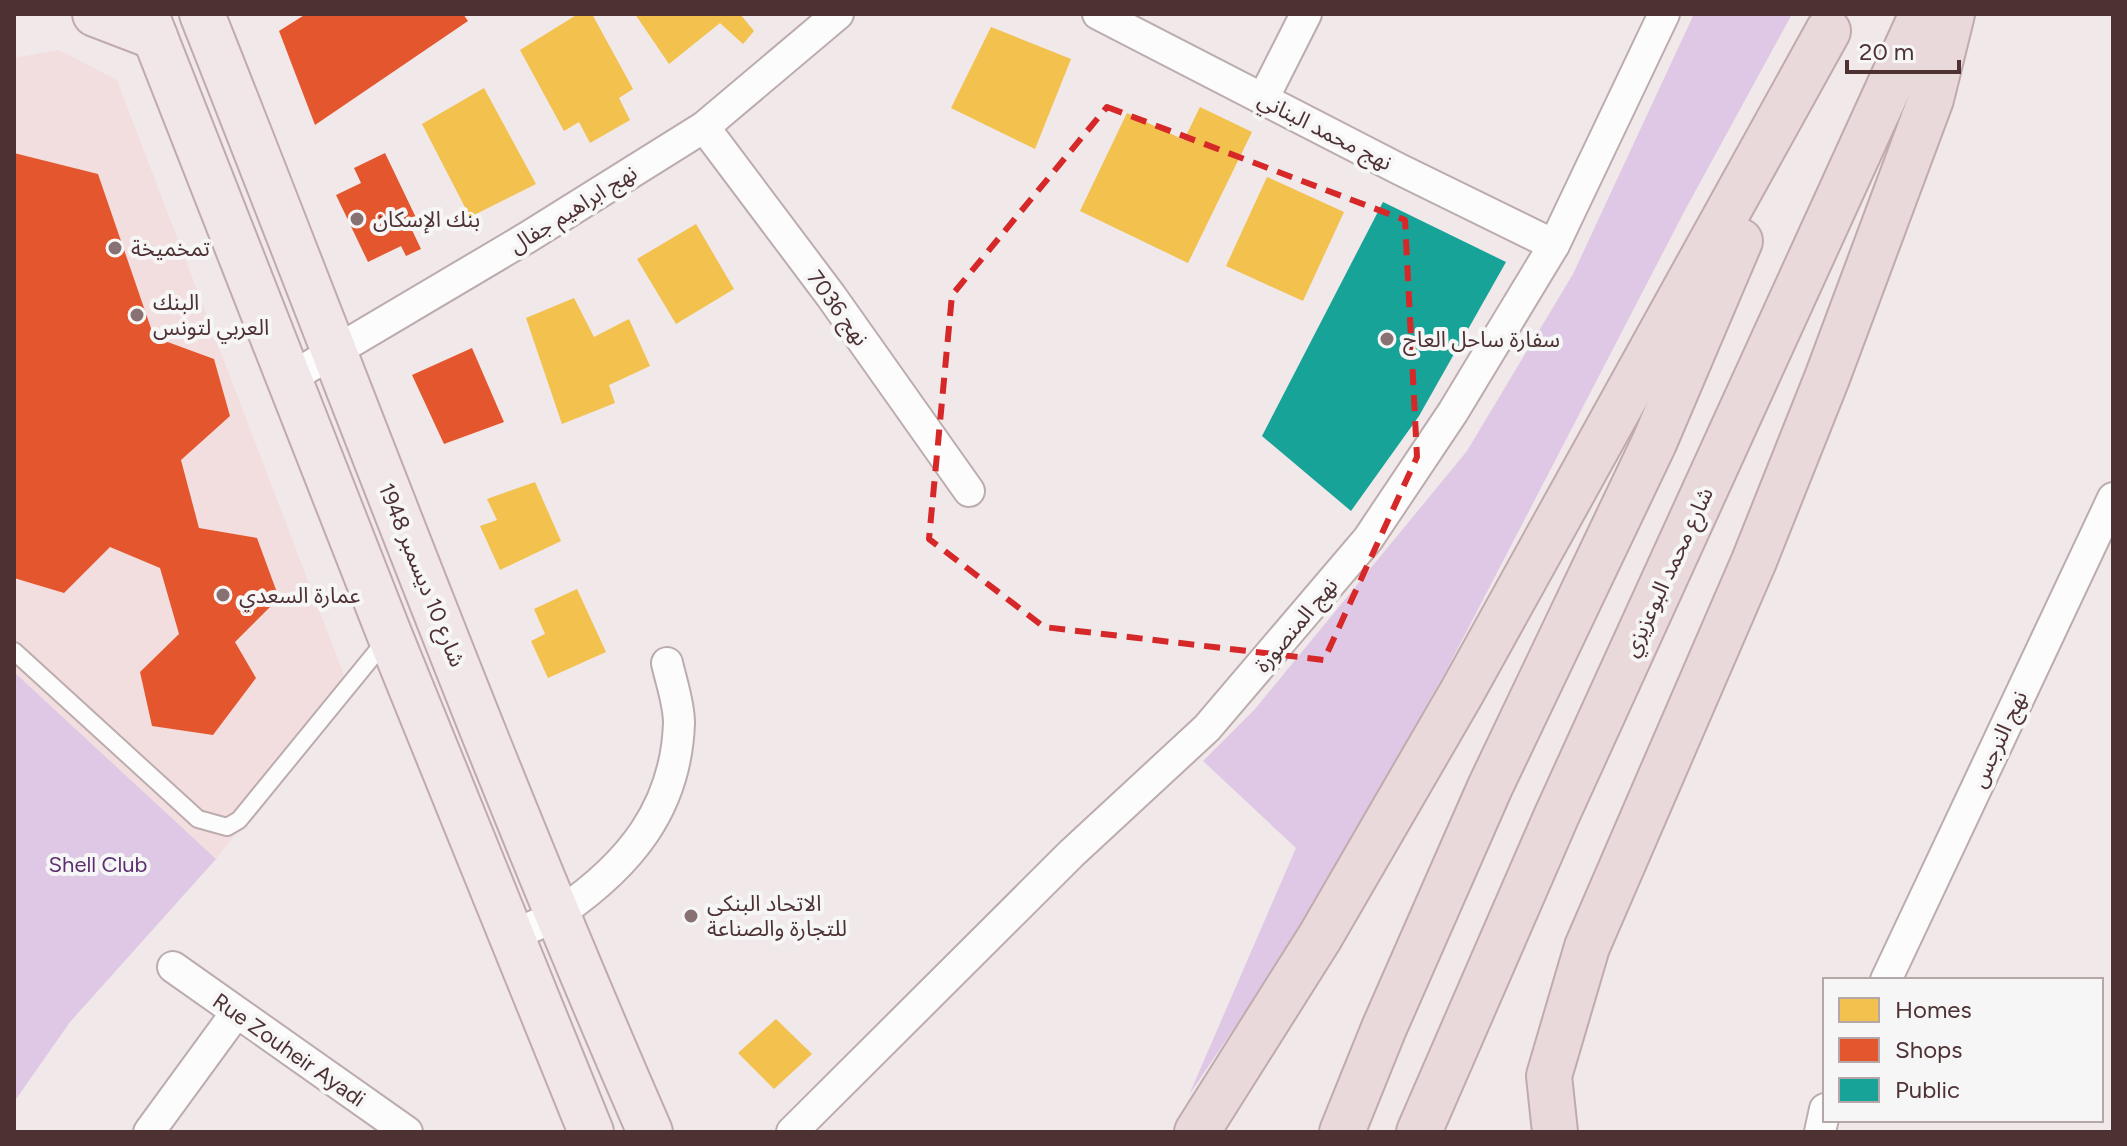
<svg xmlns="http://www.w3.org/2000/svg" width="2127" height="1146" viewBox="0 0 2127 1146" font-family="Figtree,'Noto Sans Arabic',sans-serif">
	<rect width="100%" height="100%" fill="#f0e8e9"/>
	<polygon fill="#f3dedf" points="59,50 117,80 350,691 216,859 14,672 14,58"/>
	<g fill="#dec8e5">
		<polygon points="1694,14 1792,14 1684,212 1445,673 1292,942 1189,1095 1296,848 1203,761 1255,709 1467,451 1573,274"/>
		<polygon points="14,672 216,859 70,1022 14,1102"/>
	</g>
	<g fill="#f2c14e">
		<polygon points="578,14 592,14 633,89 619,98 630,120 590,143 579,122 564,131 520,50"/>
		<polygon points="635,14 740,14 754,31 743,44 720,23 669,64"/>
		<polygon points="991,27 1071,59 1035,149 951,108"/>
		<polygon points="484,88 536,184 470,217 422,124"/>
		<polygon points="1200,107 1252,132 1188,263 1080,211 1127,113 1184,140"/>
		<polygon points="1267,177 1344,212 1303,301 1226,266"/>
		<polygon points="696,224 734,289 676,324 637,259"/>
		<polygon points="574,298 594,337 629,319 650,366 609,385 615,403 562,424 526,318"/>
		<polygon points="535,482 561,541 500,570 480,526 497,520 487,499"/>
		<polygon points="577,589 606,652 548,678 531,641 545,634 534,609"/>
		<polygon points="776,1019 812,1054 774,1089 738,1053"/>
	</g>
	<g fill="#e4572e">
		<polygon points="306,14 463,14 468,21 315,125 279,31"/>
		<polygon points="14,153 98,174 154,337 214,359 230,416 181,460 199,528 257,538 279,598 235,642 256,678 213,735 152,726 140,672 179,634 160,568 110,547 64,593 14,578"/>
		<polygon points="385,153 420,226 412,230 421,249 406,256 401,246 368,262 336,195 361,183 354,168"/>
		<polygon points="472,348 504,422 444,444 412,375"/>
	</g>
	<polygon fill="#17a398" points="1383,202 1506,262 1419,416 1351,511 1262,436"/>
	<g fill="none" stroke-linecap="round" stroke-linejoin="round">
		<g stroke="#bcacae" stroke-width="20">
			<polyline id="lane" points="14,651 198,819 227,827 239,820 386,640"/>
		</g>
		<g stroke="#bcacae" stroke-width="34">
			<g id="street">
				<polyline points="1098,14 1399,169 1554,245"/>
				<polyline points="1263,99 1306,14"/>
				<polyline points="704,127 831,296 969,491"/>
				<polyline points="290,378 528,237 704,127 838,14"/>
				<path d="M512,936c16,-8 34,-14 49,-24 68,-47 115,-103 118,-189 0,-20 -8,-42 -12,-60"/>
				<polyline points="173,967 407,1132"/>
				<polyline points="1886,980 2113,498"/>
				<polyline points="149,1132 236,1013"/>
				<polyline points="792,1132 1072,853 1207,728 1368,539 1453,412 1554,245 1664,14"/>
				<polyline points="1820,1132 1825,1109"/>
			</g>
		</g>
		<g stroke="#c0aaad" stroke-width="48">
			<g id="primary">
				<polyline points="95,14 155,37"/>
				<polyline points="146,14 390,636 591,1132"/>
				<path d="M202,14c148,373 287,750 448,1118"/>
			</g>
		</g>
		<g stroke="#c0aaad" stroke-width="48">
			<g id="highway">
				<polyline points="1197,1132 1320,937 1462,692 1828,31"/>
				<polyline points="1342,1132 1384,1028 1490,787 1654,443 1740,241"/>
				<polyline points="1419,1132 1556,817 1922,14"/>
				<polyline points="1555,1132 1549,1076 1587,947 1754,561 1827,378 1931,99 1952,14"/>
			</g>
		</g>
		<use href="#lane" stroke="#fdfcfc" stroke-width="16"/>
		<use href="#street" stroke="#fdfcfc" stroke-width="30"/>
		<use href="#primary" stroke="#f1e7e8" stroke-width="44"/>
		<use href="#highway" stroke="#e9d9db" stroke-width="44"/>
	</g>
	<path fill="none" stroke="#d62828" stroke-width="6" stroke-dasharray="16 10" stroke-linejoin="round" d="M1107,107l298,113 12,237 -93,203 -280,-33 -115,-88 23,-244z"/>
	<g fill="#877173" stroke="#f6f6f6" stroke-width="3">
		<circle cx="357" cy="219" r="8"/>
		<circle cx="115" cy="248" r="8"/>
		<circle cx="137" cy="315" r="8"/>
		<circle cx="1387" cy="339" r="8"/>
		<circle cx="223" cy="595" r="8"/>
		<circle cx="691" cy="916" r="8"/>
	</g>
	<g text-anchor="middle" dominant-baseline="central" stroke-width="8" stroke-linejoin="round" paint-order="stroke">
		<g font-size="22" fill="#4e3133" stroke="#f6f6f6">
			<text transform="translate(1325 131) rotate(27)">نهج محمد البناني</text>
			<text transform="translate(573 209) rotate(-32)">نهج ابراهيم جفال</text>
			<text transform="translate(838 308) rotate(54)">نهج 7036</text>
			<text transform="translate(1668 572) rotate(-65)">شارع محمد البوعزيزي</text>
			<text transform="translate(422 575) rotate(68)">شارع 10 ديسمبر 1948</text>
			<text transform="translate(1296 625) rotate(-50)">نهج المنصورة</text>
			<text transform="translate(1999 739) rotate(-65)">نهج النرجس</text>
			<text transform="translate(289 1050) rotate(35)">Rue Zouheir Ayadi</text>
		</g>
		<g font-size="22" fill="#4e3133" stroke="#f6f6f6" text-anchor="start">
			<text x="373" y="219">بنك الإسكان</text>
			<text x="131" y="248">تمخميخة</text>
			<text x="153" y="302">البنك<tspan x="153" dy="25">العربي لتونس</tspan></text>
			<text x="1403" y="339">سفارة ساحل العاج</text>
			<text x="239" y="595">عمارة السعدي</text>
			<text x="707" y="903">الاتحاد البنكي<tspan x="707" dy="25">للتجارة والصناعة</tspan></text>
		</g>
		<g font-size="22" fill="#5c2f71" stroke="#f6f6f6">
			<text x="98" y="864">Shell Club</text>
		</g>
	</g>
	<rect width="2127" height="1146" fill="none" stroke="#4e3133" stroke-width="32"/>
	<rect x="1823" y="978" width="280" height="144" fill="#f6f6f6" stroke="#b3a7a8" stroke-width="2"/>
	<rect x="1839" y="998" width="40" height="24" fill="#f2c14e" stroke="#b3a7a8" stroke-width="2"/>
	<text x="1895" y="1018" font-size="24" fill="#4e3133">Homes</text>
	<rect x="1839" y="1038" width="40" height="24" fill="#e4572e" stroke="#b3a7a8" stroke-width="2"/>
	<text x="1895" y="1058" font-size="24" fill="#4e3133">Shops</text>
	<rect x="1839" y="1078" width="40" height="24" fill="#17a398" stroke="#b3a7a8" stroke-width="2"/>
	<text x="1895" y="1098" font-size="24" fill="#4e3133">Public</text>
	<path d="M1847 60v12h112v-12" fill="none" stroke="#4e3133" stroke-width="4"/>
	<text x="1859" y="60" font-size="24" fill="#4e3133" stroke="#f6f6f6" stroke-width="6" paint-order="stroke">20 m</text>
</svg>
